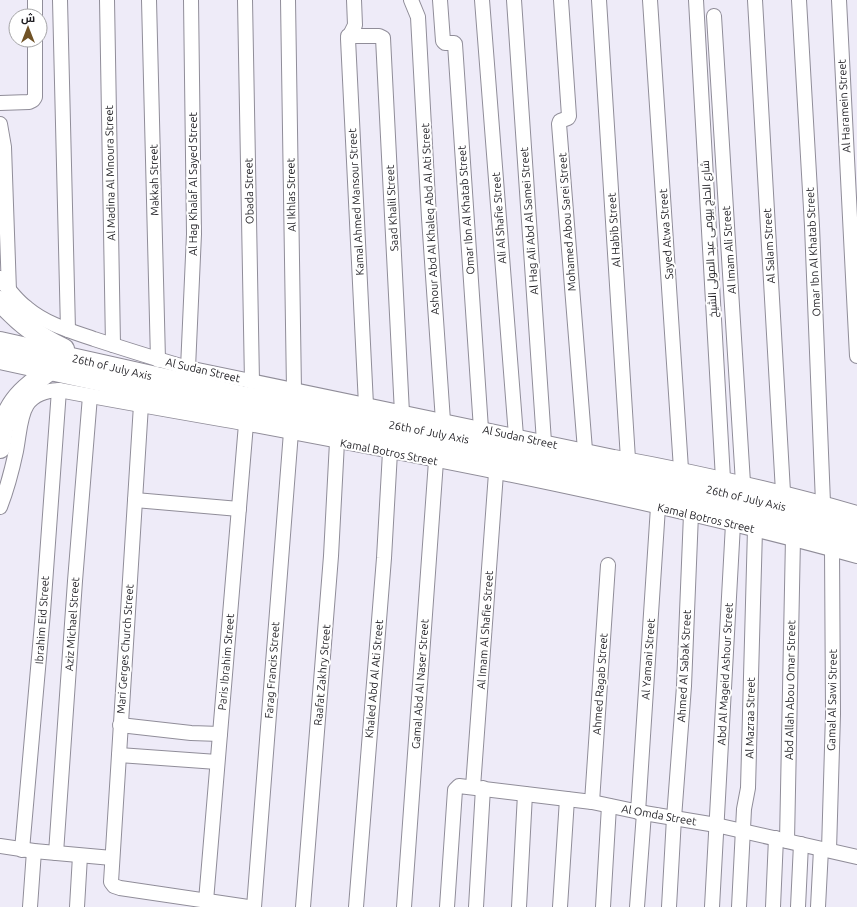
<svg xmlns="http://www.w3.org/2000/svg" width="857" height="907" viewBox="0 0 857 907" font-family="Ubuntu,Cairo,sans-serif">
	<rect width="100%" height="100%" fill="#eeebf8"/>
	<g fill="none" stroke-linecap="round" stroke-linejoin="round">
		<g stroke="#908d99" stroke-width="16">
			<g id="minor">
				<polyline points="35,0 35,16"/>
				<polyline points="60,0 68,330"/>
				<polyline points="107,0 113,345"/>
				<polyline points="149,0 158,360"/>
				<polyline points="245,0 252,382"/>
				<polyline points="288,0 294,390"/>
				<polyline points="354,0 355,25 348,39 366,405"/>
				<polyline points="411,0 418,17 429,218 443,421"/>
				<polyline points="440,0 443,41 445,43 454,43 455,44 481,429"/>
				<polyline points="482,0 516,436"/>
				<polyline points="514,0 544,442"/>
				<polyline points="561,0 569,116 568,118 560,121 559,124 585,450"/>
				<polyline points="599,0 628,459"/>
				<polyline points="650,0 681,469"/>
				<polyline points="696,0 723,479"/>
				<polyline points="755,0 783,492"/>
				<polyline points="799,0 812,226 823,503"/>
				<polyline points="839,0 857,356"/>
				<polyline points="714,16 743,483"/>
				<polyline points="348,36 379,36 383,38 402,413"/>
				<polyline points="0,103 29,102 33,100 35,97 35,40"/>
				<polyline points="0,124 4,147 9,291"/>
				<path d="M0,278c8,11 16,22 27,30 19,16 44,23 67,31 31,10 62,20 94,29l426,89c82,15 163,33 243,56"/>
				<polyline points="188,368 194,234 191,0"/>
				<polyline points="141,405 111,882 114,886 120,888 248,907"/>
				<polyline points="135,500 239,509"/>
				<path d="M0,507c7,-18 12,-37 16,-56 6,-31 2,-59 43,-61 63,12 127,23 190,34 203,38 408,77 608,132"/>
				<polyline points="120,725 191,733 220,734"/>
				<polyline points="119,755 217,762"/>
				<polyline points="473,787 496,473"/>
				<polyline points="592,802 608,565"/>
				<polyline points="638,812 658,507"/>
				<polyline points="787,841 793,538"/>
				<polyline points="0,846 34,851 112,858"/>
				<polyline points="22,850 43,612 59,390"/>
				<polyline points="829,850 833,714 832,549"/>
				<polyline points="56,853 75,581 90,396"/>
				<polyline points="206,901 246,424"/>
				<polyline points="30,907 34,851"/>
				<polyline points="77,907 80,856"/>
				<polyline points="254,907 291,432"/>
				<polyline points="303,907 331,556 337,442"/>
				<polyline points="356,907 384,558 390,452"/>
				<polyline points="404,907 436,461"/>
				<polyline points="447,907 455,790 459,786 592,802 644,813 716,825 857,857"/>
				<polyline points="476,907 483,788"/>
				<polyline points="519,907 525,794"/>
				<polyline points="560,907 567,799"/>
				<polyline points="603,907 609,806"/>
				<polyline points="637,907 644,813"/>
				<polyline points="669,907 674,818 684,686 691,514"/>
				<polyline points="712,907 733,524"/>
				<polyline points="739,907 744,809 748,788 755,529"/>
				<polyline points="773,907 776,838"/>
				<polyline points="798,907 801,844"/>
				<polyline points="818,907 821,849"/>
			</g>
		</g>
		<g stroke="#908d99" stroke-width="22">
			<g id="highway">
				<path d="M0,301c20,22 37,35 64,48"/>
				<polyline points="0,342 241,396 550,456 727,493 782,506 857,527"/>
				<polyline points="0,359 239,411 724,506 783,521 857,542"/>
				<path d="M0,448c2,-10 2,-19 5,-28 8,-24 26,-36 45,-50"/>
			</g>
		</g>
		<use href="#minor" stroke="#fff" stroke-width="14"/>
		<use href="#highway" stroke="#fff" stroke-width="20"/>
	</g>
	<g text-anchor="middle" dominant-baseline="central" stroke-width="4" stroke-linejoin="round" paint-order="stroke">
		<g font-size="11" fill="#1e1d22" stroke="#fff">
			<text transform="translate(844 106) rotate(-93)">Al Haramein Street</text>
			<text transform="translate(110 173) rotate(-91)">Al Madina Al Mnoura Street</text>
			<text transform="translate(154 180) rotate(-91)">Makkah Street</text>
			<text transform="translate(193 184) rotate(-90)">Al Hag Khalaf Al Sayed Street</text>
			<text transform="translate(249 191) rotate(-91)">Obada Street</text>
			<text transform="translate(291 195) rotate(-91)">Al Ikhlas Street</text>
			<text transform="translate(356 202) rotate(-93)">Kamal Ahmed Mansour Street</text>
			<text transform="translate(392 208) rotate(-93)">Saad Khalil Street</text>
			<text transform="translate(466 210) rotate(-94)">Omar Ibn Al Khatab Street</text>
			<text transform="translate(499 218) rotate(-94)">Ali Al Shafie Street</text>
			<text transform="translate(430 219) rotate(-93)">Ashour Abd Al Khaleq Abd Al Ati Street</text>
			<text transform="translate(529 221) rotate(-94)">Al Hag Ali Abd Al Samei Street</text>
			<text transform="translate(567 222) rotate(-94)">Mohamed Abou Sarei Street</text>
			<text transform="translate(614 230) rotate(-94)">Al Habib Street</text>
			<text transform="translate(666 234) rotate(-94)">Sayed Atwa Street</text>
			<text transform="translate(709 239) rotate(-93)">شارع الحاج بيومى عبد المولى الشيخ</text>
			<text transform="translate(769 246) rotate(-93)">Al Salam Street</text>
			<text transform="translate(729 250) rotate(-94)">Al Imam Ali Street</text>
			<text transform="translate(813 252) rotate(-93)">Omar Ibn Al Khatab Street</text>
			<text transform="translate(112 367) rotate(13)">26th of July Axis</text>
			<text transform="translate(203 370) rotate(13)">Al Sudan Street</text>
			<text transform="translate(429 432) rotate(11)">26th of July Axis</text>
			<text transform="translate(520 437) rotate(12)">Al Sudan Street</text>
			<text transform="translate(389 452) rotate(11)">Kamal Botros Street</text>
			<text transform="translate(746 498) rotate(13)">26th of July Axis</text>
			<text transform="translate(706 518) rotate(13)">Kamal Botros Street</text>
			<text transform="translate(42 620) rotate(-86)">Ibrahim Eid Street</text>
			<text transform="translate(72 624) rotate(-86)">Aziz Michael Street</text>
			<text transform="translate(485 630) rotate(-86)">Al Imam Al Shafie Street</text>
			<text transform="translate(125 649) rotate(-86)">Mari Gerges Church Street</text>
			<text transform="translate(648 659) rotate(-86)">Al Yamani Street</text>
			<text transform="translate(226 662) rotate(-85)">Paris Ibrahim Street</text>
			<text transform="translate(684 666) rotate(-87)">Ahmed Al Sabak Street</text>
			<text transform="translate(272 670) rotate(-86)">Farag Francis Street</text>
			<text transform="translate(725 674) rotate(-87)">Abd Al Mageid Ashour Street</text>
			<text transform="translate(322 675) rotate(-85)">Raafat Zakhry Street</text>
			<text transform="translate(374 679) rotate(-85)">Khaled Abd Al Ati Street</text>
			<text transform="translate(420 684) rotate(-86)">Gamal Abd Al Naser Street</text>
			<text transform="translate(600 684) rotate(-86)">Ahmed Ragab Street</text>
			<text transform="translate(790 690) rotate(-89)">Abd Allah Abou Omar Street</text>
			<text transform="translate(832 700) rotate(-89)">Gamal Al Sawi Street</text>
			<text transform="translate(750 718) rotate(-89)">Al Mazraa Street</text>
			<text transform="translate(659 815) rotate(10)">Al Omda Street</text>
		</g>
	</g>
	<g transform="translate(28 28)"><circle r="19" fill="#ffffff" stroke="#a5a5a7"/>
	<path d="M0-3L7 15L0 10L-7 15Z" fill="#705226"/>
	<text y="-6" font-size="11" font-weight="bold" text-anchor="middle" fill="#1e1d22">ش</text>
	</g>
</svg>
